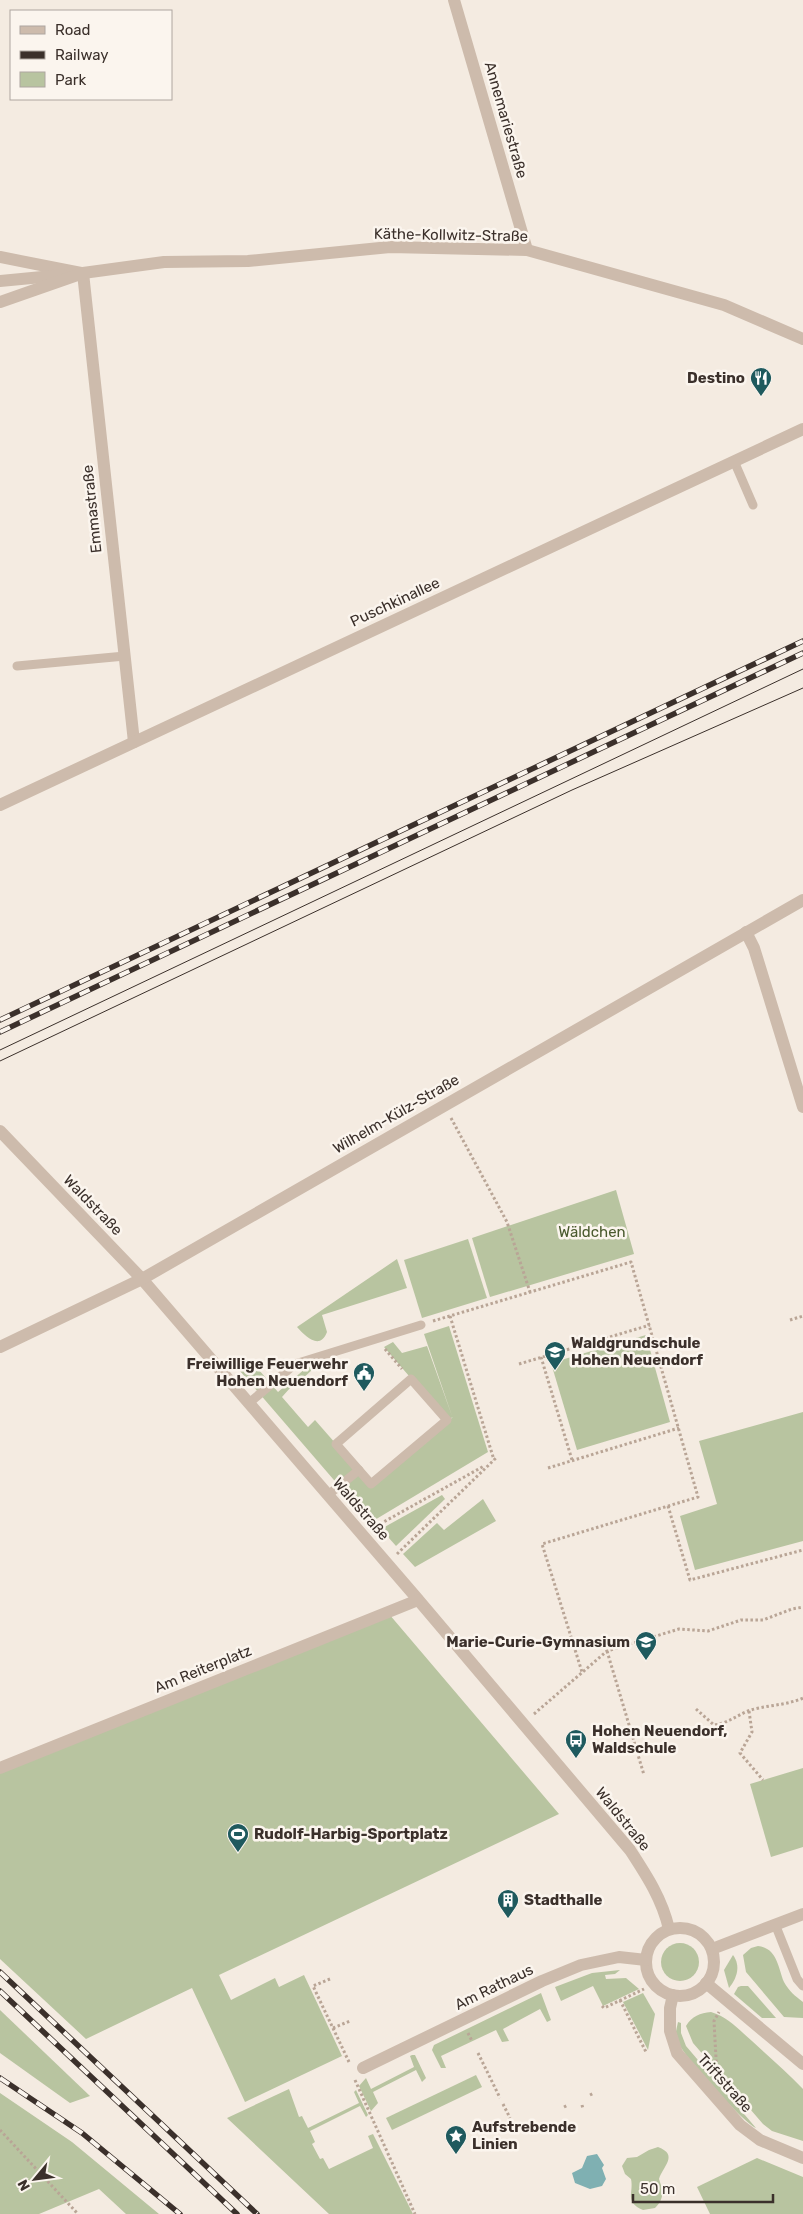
<svg xmlns="http://www.w3.org/2000/svg" width="803" height="2214" viewBox="0 0 803 2214" font-family="Rubik,sans-serif">
	<rect width="100%" height="100%" fill="#f4ebe1"/>
	<g fill="#b8c4a0">
		<polygon points="616,1190 634,1254 490,1297 472,1238"/>
		<polygon points="468,1239 487,1298 422,1318 404,1260"/>
		<path d="M397,1259l10,29 -85,27 5,17c-7,19 -22,4 -30,-5z"/>
		<polygon points="449,1326 488,1452 373,1521 355,1499 352,1501 240,1371 252,1362 278,1392 306,1368 329,1361 331,1364 312,1370 301,1380 299,1378 282,1397 308,1427 315,1420 371,1484 369,1487 453,1417 447,1420 384,1347 393,1342 402,1353 427,1346 452,1416 424,1334"/>
		<polygon points="646,1335 670,1422 577,1450 551,1363"/>
		<polygon points="803,1412 803,1541 695,1570 680,1516 717,1504 699,1441"/>
		<polygon points="442,1495 445,1499 396,1546 381,1529"/>
		<polygon points="483,1499 496,1521 415,1567 403,1554 437,1523 444,1530"/>
		<polygon points="389,1614 559,1814 219,1975 231,2000 275,1978 279,1987 304,1975 342,2056 245,2102 192,1988 86,2039 0,1959 0,1769"/>
		<polygon points="803,1768 803,1847 771,1857 750,1784"/>
		<circle cx="680" cy="1962" r="19"/>
		<path d="M758,1946c19,2 20,21 26,36 5,9 11,14 19,20v16l-19,-1 -38,-45 -3,-17 8,-7z"/>
		<path d="M733,1955c8,11 4,23 -4,33l-5,-18z"/>
		<polygon points="620,1970 615,1974 605,1975 606,1979 626,1978 639,1989 603,2006 593,1986 561,2001 555,1987 592,1973"/>
		<polygon points="741,1986 748,1986 776,2018 762,2018 734,1994 738,1987"/>
		<polygon points="541,1993 551,2020 547,2022 540,2009 503,2029 509,2041 502,2042 496,2030 441,2056 446,2068 441,2068 432,2050 434,2045"/>
		<polygon points="643,1993 655,2014 648,2050 623,2002"/>
		<polygon points="0,2010 90,2096 70,2103 0,2053"/>
		<path d="M711,2012c17,5 28,18 41,29 17,16 35,31 51,48v52l-31,-10 -9,-7 -70,-81 -7,-17c6,-10 14,-13 25,-14z"/>
		<path d="M678,2022l3,1v10l5,13 70,82c-13,-6 -77,-76 -80,-90 -1,-5 1,-11 2,-16z"/>
		<polygon points="412,2055 415,2055 426,2078 422,2082 416,2070 373,2092 378,2103 371,2111 359,2086 366,2078 371,2089 414,2067 410,2056"/>
		<polygon points="476,2075 482,2087 392,2130 386,2118"/>
		<polygon points="289,2089 299,2117 302,2116 308,2128 359,2103 354,2092 356,2090 368,2115 366,2117 360,2106 310,2131 315,2142 312,2144 320,2159 323,2158 329,2169 373,2148 368,2136 373,2134 413,2214 329,2214 227,2118"/>
		<polygon points="0,2093 72,2142 159,2214 126,2214 99,2189 39,2214 0,2214"/>
		<path d="M658,2147c21,8 5,19 1,32 4,12 6,19 -4,29l-12,2c-19,-8 -9,-17 -12,-31l-6,-5 -3,-8 5,-8 10,-1 12,-7z"/>
		<polygon points="757,2158 803,2177 803,2214 710,2214 697,2187"/>
	</g>
	<polygon fill="#7fb0b2" points="597,2154 604,2165 602,2168 606,2179 602,2186 590,2189 575,2183 572,2173 582,2168 587,2156"/>
	<g fill="none" stroke-linecap="round" stroke-linejoin="round">
		<g stroke="#b9a596" stroke-width="3" stroke-dasharray="2.5 2.5" stroke-linecap="butt">
			<polyline points="451,1118 507,1222 530,1292"/>
			<polyline points="450,1316 494,1460"/>
			<polyline points="790,1320 803,1316"/>
			<polyline points="433,1321 631,1262 698,1497 542,1544 582,1672"/>
			<polyline points="385,1349 402,1369"/>
			<polyline points="541,1357 572,1460"/>
			<polyline points="519,1364 650,1325"/>
			<polyline points="548,1468 679,1428"/>
			<polyline points="668,1506 690,1580 803,1550"/>
			<polyline points="380,1524 484,1466"/>
			<polyline points="397,1554 497,1457"/>
			<polyline points="607,1651 644,1775"/>
			<path d="M696,1709l18,16c14,-2 22,-9 34,-14 16,-6 37,-5 55,-13"/>
			<polyline points="749,1711 752,1732 740,1753 763,1780"/>
			<polyline points="534,1714 607,1651 679,1629 708,1631 741,1620 763,1620 792,1609 803,1607"/>
			<polyline points="330,1979 313,1986 349,2062"/>
			<polyline points="620,2000 646,2052"/>
			<polyline points="602,2006 604,2008 644,1989"/>
			<polyline points="333,2028 350,2021"/>
			<polyline points="468,2033 472,2041"/>
			<polyline points="478,2053 500,2098"/>
			<polyline points="717,2077 714,2021 719,2012"/>
			<polyline points="355,2080 415,2214"/>
			<polyline points="590,2095 594,2093"/>
			<polyline points="503,2104 510,2118"/>
			<polyline points="582,2105 583,2109"/>
			<polyline points="564,2107 568,2105"/>
			<polyline points="0,2130 78,2214"/>
		</g>
		<g stroke="#cdbbac" stroke-width="9">
			<polyline points="734,461 753,505"/>
			<polyline points="17,666 125,656"/>
			<polygon points="411,1379 447,1420 371,1484 336,1444"/>
			<polyline points="249,1403 295,1364 421,1325"/>
			<polyline points="328,1495 359,1470"/>
			<polyline points="775,1924 797,1979 803,1986"/>
		</g>
		<g stroke="#cdbbac" stroke-width="12">
			<polyline points="454,0 527,250"/>
			<polyline points="0,257 81,273"/>
			<polyline points="83,273 134,742"/>
			<polyline points="0,281 63,275"/>
			<polyline points="0,302 83,273 164,262 248,261 390,247 527,250 724,305 803,339"/>
			<polyline points="0,805 803,429"/>
			<polyline points="746,932 754,948 803,1107"/>
			<path d="M0,1131l142,148 273,317 215,254c17,26 32,49 39,79"/>
			<polyline points="0,1347 142,1279 803,900"/>
			<polyline points="0,1768 418,1600"/>
			<circle cx="680" cy="1962" r="34"/>
			<polyline points="712,1949 803,1914"/>
			<polyline points="706,1983 803,2064"/>
			<polyline points="673,1995 670,2008 670,2031 677,2053 740,2125 760,2140 803,2158"/>
			<polyline points="363,2068 542,1981 581,1965 619,1957 646,1960"/>
		</g>
		<g stroke="#3b302b" stroke-width="1">
			<polyline points="0,1050 803,669"/>
			<polyline points="0,1061 572,790 803,688"/>
		</g>
		<g stroke="#3b302b" stroke-width="5.5">
			<g id="rail">
				<polyline points="0,1020 803,641"/>
				<polyline points="0,1032 803,653"/>
				<polyline points="0,1972 257,2214"/>
				<polyline points="0,1991 237,2214"/>
				<polyline points="0,2078 82,2133 180,2214"/>
			</g>
		</g>
		<use href="#rail" stroke="#fbf5ee" stroke-width="4" stroke-dasharray="11" stroke-linecap="butt"/>
	</g>
	<defs>
		<g id="restaurant-pin" transform="scale(1.125)"><path d="M0 17L-7.5 6A9.5 9.5 0 1 1 7.5 6Z" fill="#1f5a5e" stroke="#fbf5ee"/><path d="M-5-6h1v4h1v-4h1v4h1v-4h1v5L-1.5 .5V6h-2V.5L-5-1ZM5-6V6H3V1.5H1.5Q1.5-4 5-6Z" fill="#fff"/></g>
		<g id="school-pin" transform="scale(1.125)"><path d="M0 17L-7.5 6A9.5 9.5 0 1 1 7.5 6Z" fill="#1f5a5e" stroke="#fbf5ee"/><path d="M0-5L7-2L0 1L-7-2ZM-4 1L0 2.5L4 1V4Q0 6-4 4Z" fill="#fff"/></g>
		<g id="civic-pin" transform="scale(1.125)"><path d="M0 17L-7.5 6A9.5 9.5 0 1 1 7.5 6Z" fill="#1f5a5e" stroke="#fbf5ee"/><path d="M-.6-6.5H3V-4.5H.6V-3L4-1V1h2V6H-6V1h2V-1L-.6-3ZM-1.2 2.5V6h2.4V2.5Z" fill="#fff"/></g>
		<g id="bus-pin" transform="scale(1.125)"><path d="M0 17L-7.5 6A9.5 9.5 0 1 1 7.5 6Z" fill="#1f5a5e" stroke="#fbf5ee"/><path d="M-5-6H5V4H4V6H2V4H-2V6H-4V4H-5ZM-3.5-4V0h7V-4ZM-3.5 1.2v1.5H-2V1.2ZM2 1.2v1.5H3.5V1.2Z" fill="#fff"/></g>
		<g id="stadium-pin" transform="scale(1.125)"><path d="M0 17L-7.5 6A9.5 9.5 0 1 1 7.5 6Z" fill="#1f5a5e" stroke="#fbf5ee"/><path d="M0-5a6.5 5 0 1 0 0 10a6.5 5 0 1 0 0-10ZM-3.5-1.8h7v3.6h-7Z" fill="#fff"/></g>
		<g id="building-pin" transform="scale(1.125)"><path d="M0 17L-7.5 6A9.5 9.5 0 1 1 7.5 6Z" fill="#1f5a5e" stroke="#fbf5ee"/><path d="M-4-6H4V6H1V3H-1V6H-4ZM-2.5-4.3h1.7v1.8h-1.7ZM.8-4.3h1.7v1.8H.8ZM-2.5-1h1.7V.8h-1.7ZM.8-1h1.7V.8H.8Z" fill="#fff"/></g>
		<g id="sight-pin" transform="scale(1.125)"><path d="M0 17L-7.5 6A9.5 9.5 0 1 1 7.5 6Z" fill="#1f5a5e" stroke="#fbf5ee"/><path d="M0-6L1.8-2.2L6-1.7L2.9 1.2L3.7 5.4L0 3.3L-3.7 5.4L-2.9 1.2L-6-1.7L-1.8-2.2Z" fill="#fff"/></g>
	</defs>
	<g fill-rule="evenodd">
		<use href="#restaurant-pin" x="761" y="378"/>
		<use href="#school-pin" x="555" y="1352"/>
		<use href="#civic-pin" x="364" y="1373"/>
		<use href="#school-pin" x="646" y="1642"/>
		<use href="#bus-pin" x="576" y="1740"/>
		<use href="#stadium-pin" x="238" y="1834"/>
		<use href="#building-pin" x="508" y="1900"/>
		<use href="#sight-pin" x="456" y="2136"/>
	</g>
	<g text-anchor="middle" dominant-baseline="central" stroke-width="5" stroke-linejoin="round" paint-order="stroke">
		<g font-size="15" fill="#3b302b" stroke="#fbf5ee">
			<text transform="translate(506 120) rotate(74)">Annemariestraße</text>
			<text transform="translate(451 235) rotate(1)">Käthe-Kollwitz-Straße</text>
			<text transform="translate(92 509) rotate(-96)">Emmastraße</text>
			<text transform="translate(395 602) rotate(-25)">Puschkinallee</text>
			<text transform="translate(396 1114) rotate(-30)">Wilhelm-Külz-Straße</text>
			<text transform="translate(93 1205) rotate(46)">Waldstraße</text>
			<text transform="translate(361 1509) rotate(49)">Waldstraße</text>
			<text transform="translate(203 1669) rotate(-22)">Am Reiterplatz</text>
			<text transform="translate(623 1819) rotate(51)">Waldstraße</text>
			<text transform="translate(494 1987) rotate(-26)">Am Rathaus</text>
			<text transform="translate(725 2083) rotate(48)">Triftstraße</text>
		</g>
		<g font-size="15" font-weight="bold" fill="#3b302b" stroke="#fbf5ee" text-anchor="start">
			<text x="745" y="378" text-anchor="end">Destino</text>
			<text x="571" y="1343">Waldgrundschule<tspan x="571" dy="17">Hohen Neuendorf</tspan></text>
			<text x="348" y="1364" text-anchor="end">Freiwillige Feuerwehr<tspan x="348" dy="17">Hohen Neuendorf</tspan></text>
			<text x="630" y="1642" text-anchor="end">Marie-Curie-Gymnasium</text>
			<text x="592" y="1731">Hohen Neuendorf,<tspan x="592" dy="17">Waldschule</tspan></text>
			<text x="254" y="1834">Rudolf-Harbig-Sportplatz</text>
			<text x="524" y="1900">Stadthalle</text>
			<text x="472" y="2127">Aufstrebende<tspan x="472" dy="17">Linien</tspan></text>
		</g>
		<g font-size="15" fill="#4a5a2e" stroke="#fbf5ee">
			<text x="592" y="1232">Wäldchen</text>
		</g>
	</g>
	<rect x="10" y="10" width="162" height="90" fill="#fbf5ee" stroke="#aea6a0"/>
	<rect x="20" y="26" width="25" height="8" fill="#cdbbac" stroke="#aea6a0"/>
	<text x="55" y="35" font-size="15" fill="#3b302b">Road</text>
	<rect x="20" y="51" width="25" height="8" fill="#3b302b" stroke="#aea6a0"/>
	<text x="55" y="60" font-size="15" fill="#3b302b">Railway</text>
	<rect x="20" y="72" width="25" height="15" fill="#b8c4a0" stroke="#aea6a0"/>
	<text x="55" y="85" font-size="15" fill="#3b302b">Park</text>
	<g transform="translate(35 2179) rotate(241)" stroke="#fbf5ee" stroke-width="4" paint-order="stroke">
	<path d="M0-4L9 19L0 12L-9 19Z" fill="#3b302b"/>
	<text y="-8" font-size="14" font-weight="bold" text-anchor="middle" fill="#3b302b">N</text>
	</g>
	<path d="M633 2194v8h140v-8" fill="none" stroke="#3b302b" stroke-width="2.5"/>
	<text x="640" y="2194" font-size="15" fill="#3b302b" stroke="#fbf5ee" stroke-width="4" paint-order="stroke">50 m</text>
</svg>
